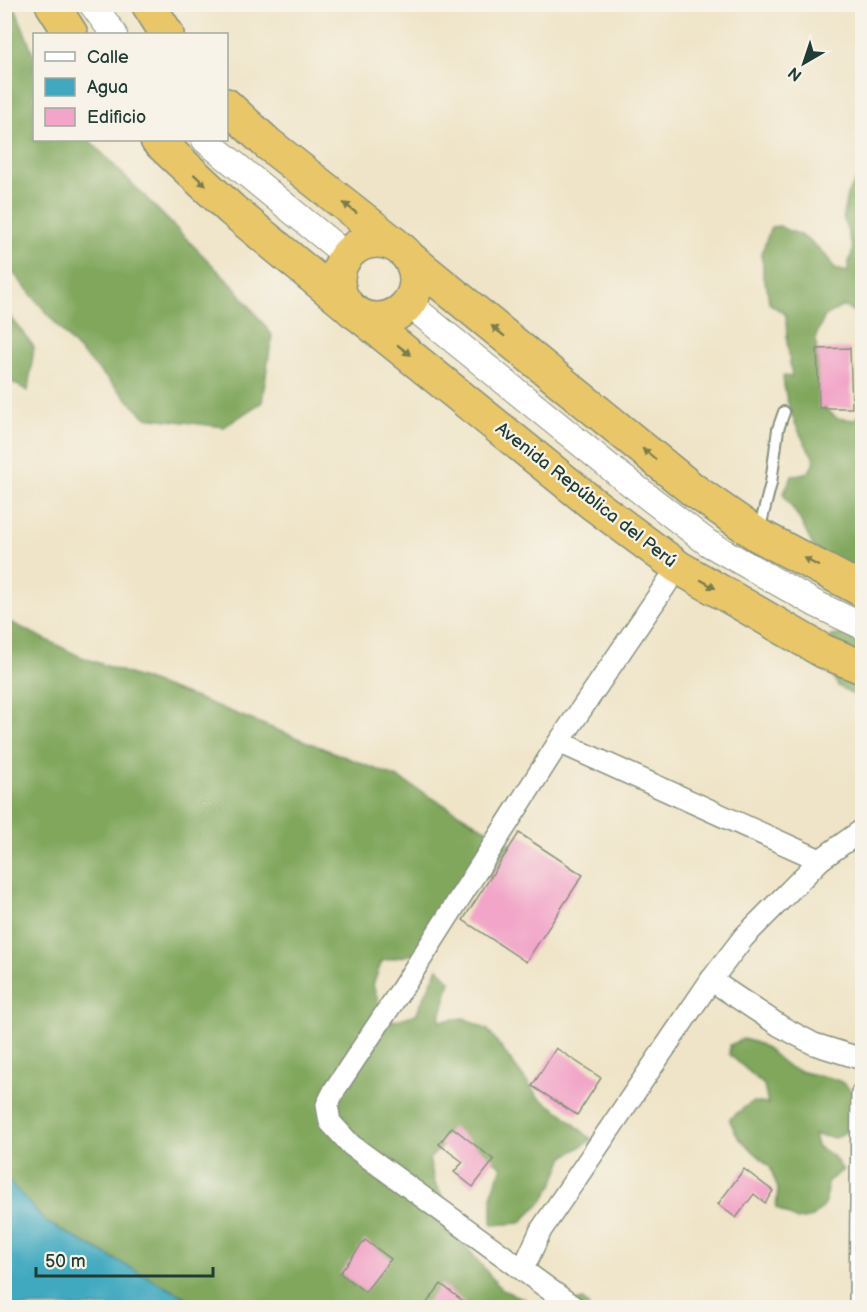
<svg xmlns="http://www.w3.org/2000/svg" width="867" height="1312" viewBox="0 0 867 1312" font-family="'Balsamiq Sans',sans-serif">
	<rect width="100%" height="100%" fill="#f7f3e8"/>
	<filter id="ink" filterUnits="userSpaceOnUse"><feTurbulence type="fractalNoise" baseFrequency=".0167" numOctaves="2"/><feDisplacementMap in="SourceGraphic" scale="12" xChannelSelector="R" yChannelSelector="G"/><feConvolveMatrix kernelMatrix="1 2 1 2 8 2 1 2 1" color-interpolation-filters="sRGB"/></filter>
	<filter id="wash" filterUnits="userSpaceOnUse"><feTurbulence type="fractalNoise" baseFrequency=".008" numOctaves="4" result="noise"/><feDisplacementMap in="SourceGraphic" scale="24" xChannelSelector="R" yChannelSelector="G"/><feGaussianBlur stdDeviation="1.35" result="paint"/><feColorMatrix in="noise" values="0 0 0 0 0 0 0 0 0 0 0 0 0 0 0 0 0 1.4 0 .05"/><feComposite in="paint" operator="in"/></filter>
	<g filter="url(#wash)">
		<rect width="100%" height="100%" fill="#efe4c7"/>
		<g fill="#81a75d" stroke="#507248" stroke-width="1.5">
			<polygon points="4,5 14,5 34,56 34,140 89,140 236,289 272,335 262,402 224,427 145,417 72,343 5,263"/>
			<path d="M862,173v143l-19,-10 -18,10 -9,20 1,27 7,20 -2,23 15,12 18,2 7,-9v170l-49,-35 -14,-28 -16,-24 9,-18 17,-4 6,-12c-16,-25 -30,-54 -32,-84l9,1 -5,-35 -1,-27 -17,-12 -2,-16 -4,-9v-14l-2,-9 10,-28 9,-1c6,5 12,5 18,8 16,9 28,19 37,35l13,3v-7l5,-15 -10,-34 4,-22z"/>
			<polygon points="4,308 34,347 28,391 5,378"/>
			<polygon points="4,619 79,656 204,701 398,778 525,852 500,878 486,877 469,866 418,953 382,961 373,985 382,1012 394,1021 416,1014 438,968 450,981 439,1021 464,1018 488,1030 538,1097 562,1113 592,1140 564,1157 553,1184 544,1199 520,1223 492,1225 492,1193 502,1167 456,1133 429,1159 435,1184 449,1208 447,1228 468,1249 501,1289 533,1303 560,1305 583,1300 589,1307 203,1307 46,1222 5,1177"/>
			<polygon points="856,632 862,634 862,700 838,686 819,652 831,636"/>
			<path d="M743,1039c6,2 13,3 18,6 11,6 19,17 30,23 30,14 54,-1 69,40l-12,22 -12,8 -22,-3 3,11 17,11 9,13 -16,12 -1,21 -13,14 -16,3 -21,-12 2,-19 -8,-22 -32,-30 -9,-18 23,-17 16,2 -4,-19 -35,-31 1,-9z"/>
		</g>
		<polygon fill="#40a9c0" stroke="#30737a" stroke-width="1.5" points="5,1177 46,1222 203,1307 5,1307"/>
		<g id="blocks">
			<g fill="#f2a5c8">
				<polygon points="850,348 852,408 819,408 817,349"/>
				<polygon points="519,833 583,875 526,962 463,920"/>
				<polygon points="556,1048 601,1078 577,1115 532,1086"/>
				<polygon points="452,1127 494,1160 473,1187 454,1172 463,1162 439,1144"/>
				<polygon points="744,1169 773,1191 765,1203 754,1194 736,1218 718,1204"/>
				<polygon points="365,1240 391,1259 365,1292 340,1273"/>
				<polygon points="441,1284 464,1302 460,1308 423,1308"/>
			</g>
		</g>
	</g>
	<g filter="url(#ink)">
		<use href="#blocks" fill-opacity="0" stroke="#87907e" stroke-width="1.5"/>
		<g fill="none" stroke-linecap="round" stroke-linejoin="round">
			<g stroke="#87907e" stroke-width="14">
				<polyline id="service" points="759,531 771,483 778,429 784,412"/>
			</g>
			<g stroke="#87907e" stroke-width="24">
				<g id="minor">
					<polyline points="559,742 820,860"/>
					<polyline points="711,980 780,1026 814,1044 862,1059"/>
					<polyline points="523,1269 541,1230 711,980 744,937 820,860 862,830"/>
					<polyline points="575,1308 351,1145 330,1122 327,1105 335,1089 403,987 559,742 678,567"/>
					<polyline points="860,1308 862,1093"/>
				</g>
			</g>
			<g stroke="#87907e" stroke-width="28">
				<g id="tertiary">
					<polyline points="92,4 114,34"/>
					<polyline points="205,140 346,255"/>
					<polyline points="409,304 617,473 708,543 816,604 862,626"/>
				</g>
			</g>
			<g stroke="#87907e" stroke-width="36">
				<g id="trunk">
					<polyline points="52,4 71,34"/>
					<polyline points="148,4 167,34"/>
					<polyline points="226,105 267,143 396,245"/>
					<polyline points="157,140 232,210 348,306"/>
					<circle cx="377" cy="280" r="39"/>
					<polyline points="412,260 692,489 758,535 862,590"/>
					<polyline points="358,314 592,503 678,567 823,651 862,667"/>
				</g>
			</g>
			<use href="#service" stroke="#fff" stroke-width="10"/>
			<use href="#minor" stroke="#fff" stroke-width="21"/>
			<use href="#tertiary" stroke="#fff" stroke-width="26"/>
			<use href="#trunk" stroke="#e9c769" stroke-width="33"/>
		</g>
		<defs><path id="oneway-solid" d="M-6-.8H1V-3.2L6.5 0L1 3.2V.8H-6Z" transform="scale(1.5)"/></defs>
		<g fill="#7a7b4c">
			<use href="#oneway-solid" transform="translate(200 180) rotate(43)"/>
			<use href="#oneway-solid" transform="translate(350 208) rotate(-142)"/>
			<use href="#oneway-solid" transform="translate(498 331) rotate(-141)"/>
			<use href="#oneway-solid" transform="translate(404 350) rotate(38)"/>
			<use href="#oneway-solid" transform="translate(649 454) rotate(-141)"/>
			<use href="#oneway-solid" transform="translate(811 562) rotate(-152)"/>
			<use href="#oneway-solid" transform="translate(708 584) rotate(30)"/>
		</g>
	</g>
	<g text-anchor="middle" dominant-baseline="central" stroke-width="4.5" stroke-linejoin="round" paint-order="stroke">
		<g font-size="18" fill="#1f3d34" stroke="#f7f3e8">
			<text transform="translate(586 495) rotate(38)">Avenida República del Perú</text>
		</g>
	</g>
	<rect width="867" height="1312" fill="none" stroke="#f7f3e8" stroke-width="24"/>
	<rect x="33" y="33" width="195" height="108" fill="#f7f3e8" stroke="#a1aaa0" stroke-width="1.5"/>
	<rect x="45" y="52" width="30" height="9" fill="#ffffff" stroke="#a1aaa0" stroke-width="1.5"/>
	<text x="87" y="63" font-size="18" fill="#1f3d34">Calle</text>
	<rect x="45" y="78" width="30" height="18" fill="#40a9c0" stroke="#a1aaa0" stroke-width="1.5"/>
	<text x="87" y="93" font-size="18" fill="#1f3d34">Agua</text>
	<rect x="45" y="108" width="30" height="18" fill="#f2a5c8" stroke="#a1aaa0" stroke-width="1.5"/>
	<text x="87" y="123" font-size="18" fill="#1f3d34">Edificio</text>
	<g transform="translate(804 63) rotate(219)" stroke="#f7f3e8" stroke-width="4.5" paint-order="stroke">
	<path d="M0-4.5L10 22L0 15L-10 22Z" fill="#1f3d34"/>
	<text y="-9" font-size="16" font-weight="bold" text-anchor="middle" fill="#1f3d34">N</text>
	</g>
	<path d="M36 1267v9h177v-9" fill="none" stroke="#1f3d34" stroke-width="3"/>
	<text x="45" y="1267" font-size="18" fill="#1f3d34" stroke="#f7f3e8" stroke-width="4.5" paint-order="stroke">50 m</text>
</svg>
